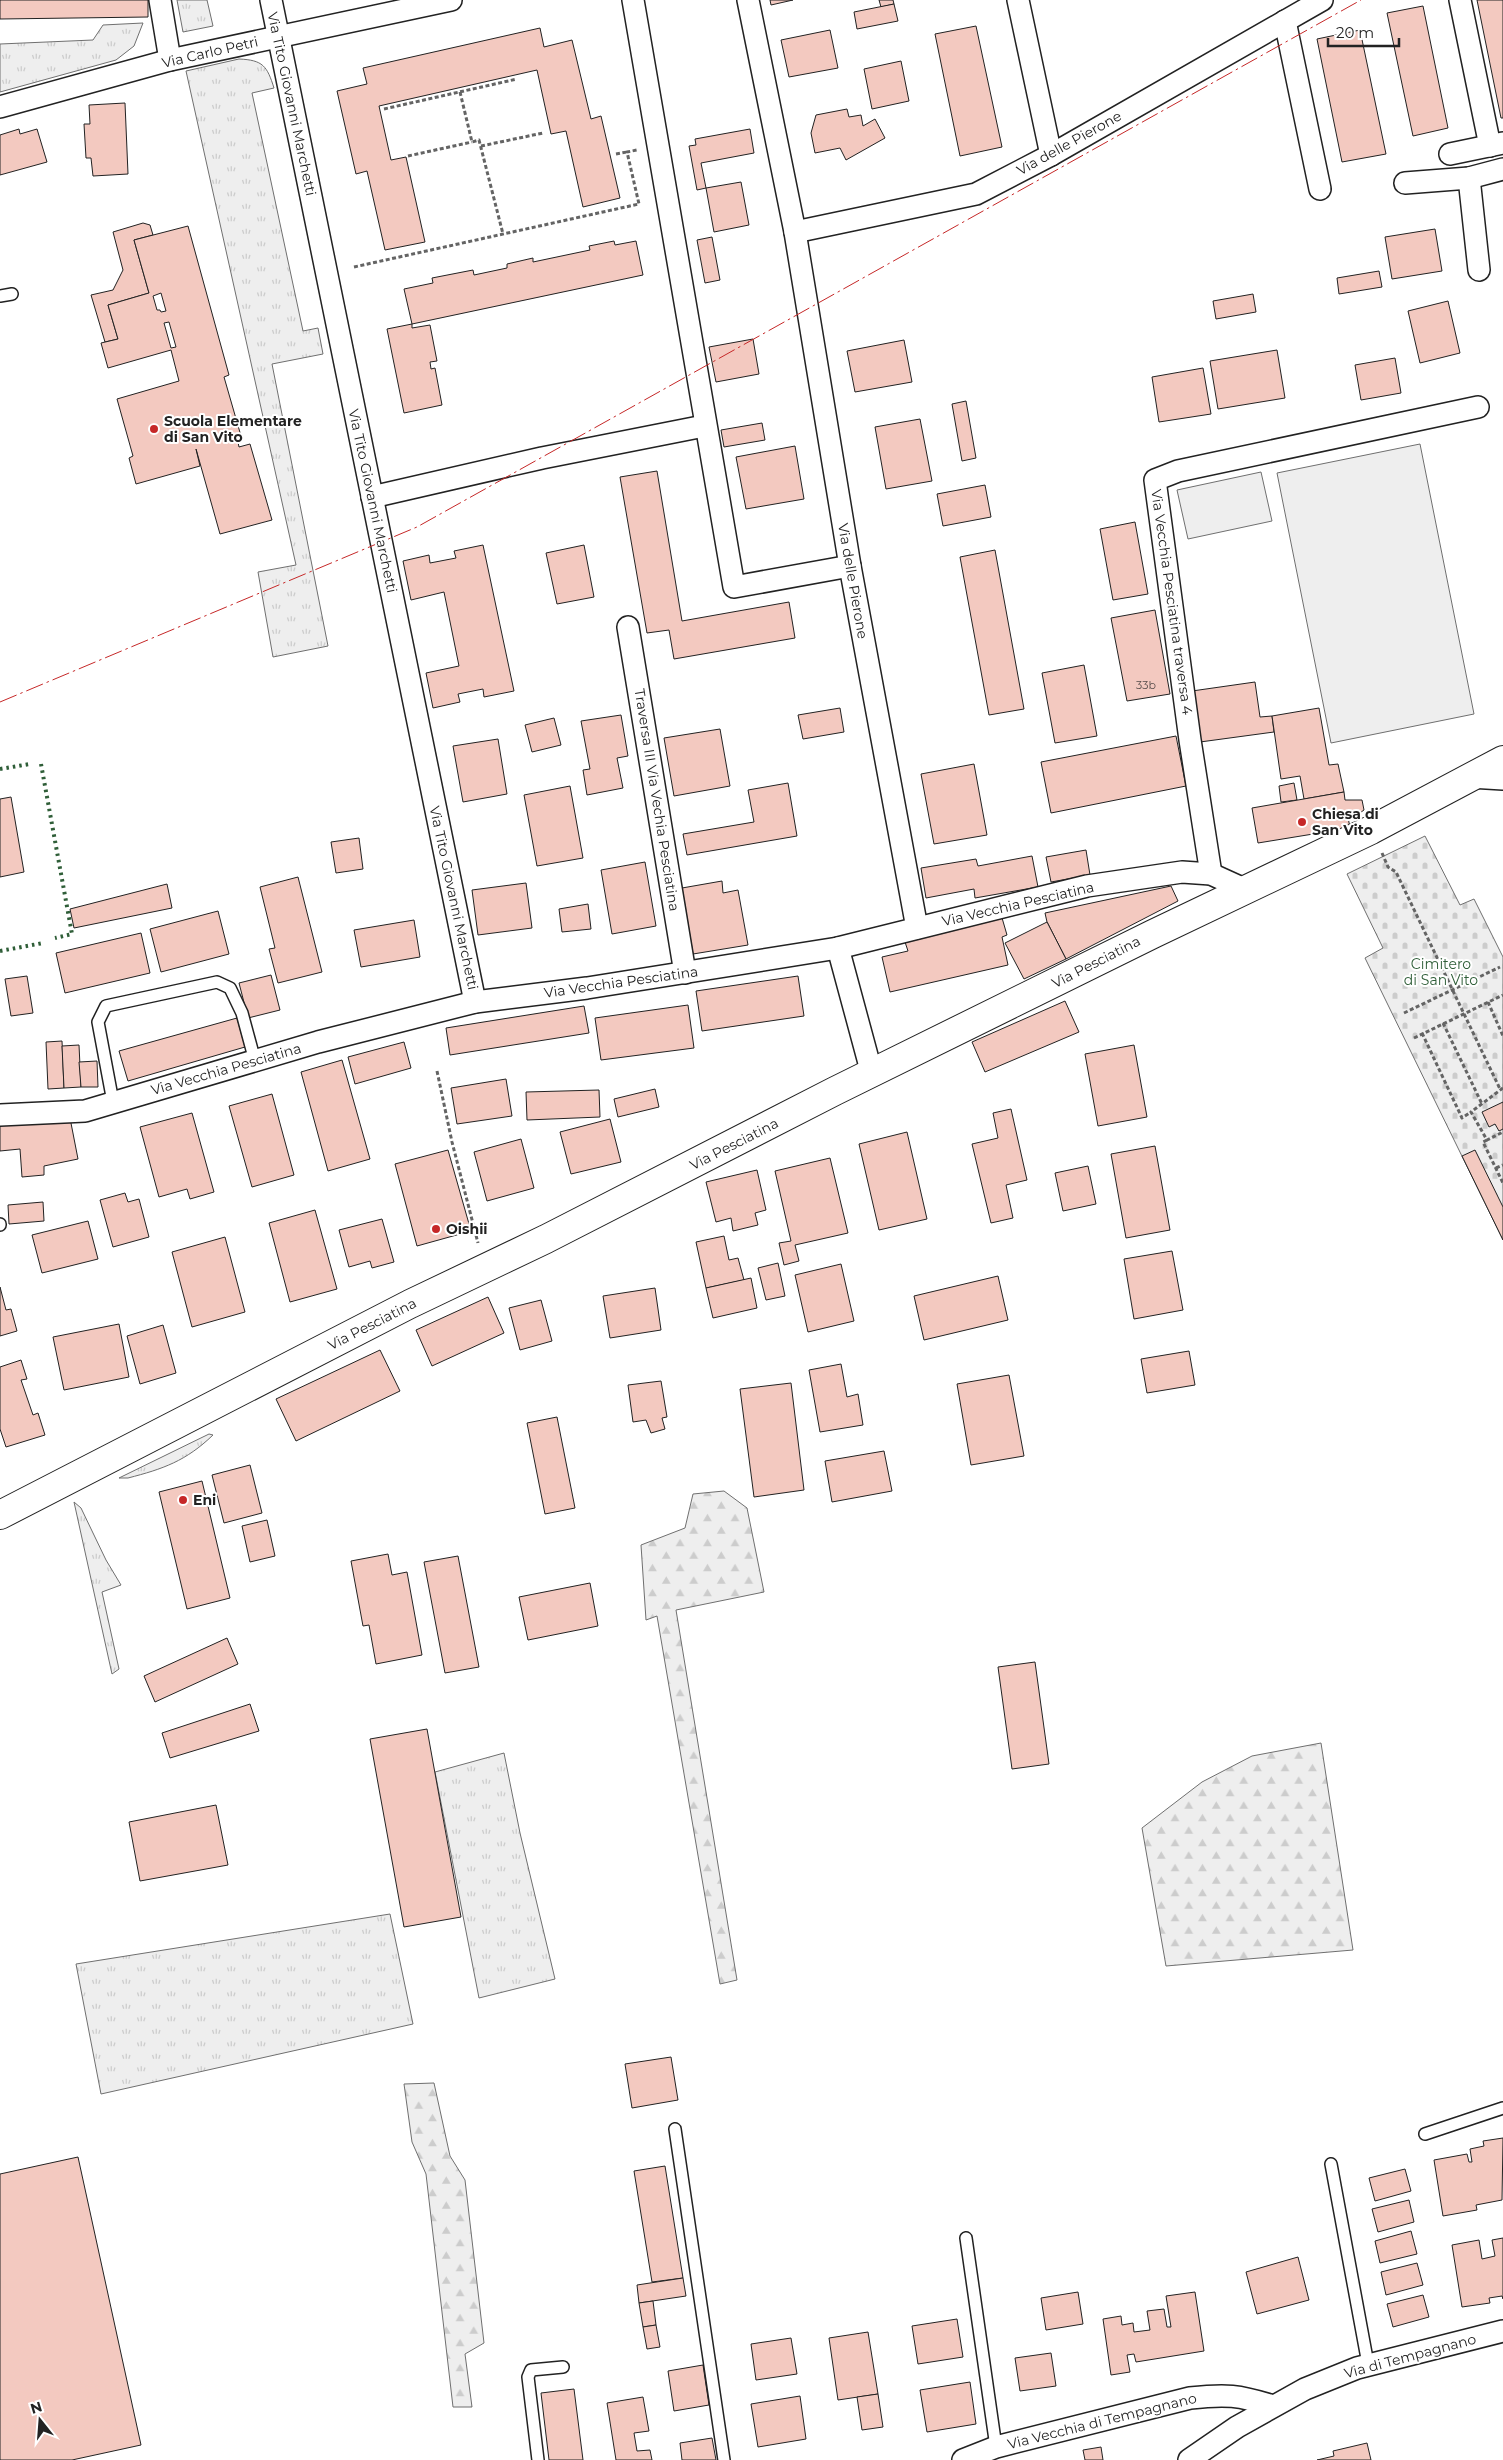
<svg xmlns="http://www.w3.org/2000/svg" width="1503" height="2460" viewBox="0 0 1503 2460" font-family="Montserrat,sans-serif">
	<defs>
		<pattern id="grass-tufts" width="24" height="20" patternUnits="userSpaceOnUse" patternTransform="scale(1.25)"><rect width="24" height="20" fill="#eee"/><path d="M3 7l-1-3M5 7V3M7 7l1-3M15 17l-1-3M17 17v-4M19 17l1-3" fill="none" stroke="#ccc"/></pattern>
		<pattern id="forest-firs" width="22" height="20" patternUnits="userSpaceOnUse" patternTransform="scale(1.25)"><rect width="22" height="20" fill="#eee"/><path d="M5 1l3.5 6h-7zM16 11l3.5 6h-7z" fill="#ccc"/></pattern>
		<pattern id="cemetery-stones" width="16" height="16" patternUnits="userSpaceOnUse" patternTransform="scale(1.25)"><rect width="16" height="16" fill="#eee"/><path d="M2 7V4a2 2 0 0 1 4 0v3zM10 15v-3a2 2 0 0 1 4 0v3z" fill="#ccc"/></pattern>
	</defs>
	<rect width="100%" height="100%" fill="#fff"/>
	<g fill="url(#grass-tufts)" stroke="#6f6f6f">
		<polygon points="177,0 207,0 213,26 183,32"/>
		<polygon points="143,23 134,46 116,60 0,92 0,44 93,40 103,25"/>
		<path d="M239,59c24,1 28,7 35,29l-22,5 51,238 15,-3 5,26 -51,10 56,282 -55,11 -15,-85 38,-7 -110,-494z"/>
		<path d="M209,1434l4,1c-27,26 -50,34 -85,43h-9z"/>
		<polygon points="74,1502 81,1508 106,1560 121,1585 102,1592 119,1669 112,1674"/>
		<polygon points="504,1753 520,1833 555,1979 479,1998 435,1772"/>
		<polygon points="390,1914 413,2024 101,2094 76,1964"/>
	</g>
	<g fill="url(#forest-firs)" stroke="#6f6f6f">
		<polygon points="724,1491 747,1508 764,1592 676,1610 737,1980 720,1984 657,1616 646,1620 641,1545 685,1528 693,1494"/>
		<polygon points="1321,1743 1353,1950 1166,1966 1142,1828 1202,1782 1252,1756"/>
		<polygon points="434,2083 450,2156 465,2180 484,2343 465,2354 472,2407 453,2407 426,2174 412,2142 404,2084"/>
	</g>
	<polygon fill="url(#cemetery-stones)" stroke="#6f6f6f" points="1425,836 1460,905 1474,899 1503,957 1503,1240 1365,958 1383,948 1347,874"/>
	<g fill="#eee" stroke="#6f6f6f">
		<polygon points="1420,444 1474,714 1331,743 1277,473"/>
		<polygon points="1261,472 1272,521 1188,539 1177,490"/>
	</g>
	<g fill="#f3c9c0" stroke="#222" fill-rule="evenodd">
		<polygon points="0,0 148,0 148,17 0,19"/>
		<polygon points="770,0 793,0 771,5"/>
		<polygon points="879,0 893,0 894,4 881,7"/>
		<polygon points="1477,0 1503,0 1503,118 1501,118"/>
		<polygon points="894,4 898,21 857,29 854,12"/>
		<polygon points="1423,6 1448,128 1413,136 1387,13"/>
		<polygon points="976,26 1002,147 960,156 935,34"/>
		<polygon points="540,28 544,47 572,40 591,119 601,116 620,198 583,207 566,131 551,134 537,70 379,106 391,160 406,157 425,242 385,250 367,171 356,174 337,91 367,84 363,68"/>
		<polygon points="830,30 838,68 789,77 781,40"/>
		<polygon points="1360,30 1386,154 1342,162 1317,39"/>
		<polygon points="901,61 909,101 872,109 864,69"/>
		<polygon points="125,103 128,174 93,176 91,158 86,158 84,124 90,124 89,105"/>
		<polygon points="847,109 849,117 861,115 863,126 875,119 885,138 846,160 840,148 815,153 811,133 816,115"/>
		<polygon points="19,129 20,134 37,129 47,162 0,175 0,135"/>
		<polygon points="750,129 754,153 701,163 706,188 697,190 689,146 696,145 695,139"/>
		<polygon points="741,182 749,225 714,232 706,188"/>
		<polygon points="143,223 150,225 153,235 134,240 149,293 108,305 118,339 105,342 91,295 113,290 123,270 113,232"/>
		<path d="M188,226l41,149 -5,2 17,59 -4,1 2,10 11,-3 22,76 -52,14 -24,-85 4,17 -64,18 -7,-26 4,-2 -16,-57 62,-18 -8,-31 -63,18 -7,-25 17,-4 -10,-34 41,-12 -15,-53zM161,293l5,18 -5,1 -1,-2h-3l-4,-14zM169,322l7,25 -5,1 -7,-25z"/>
		<polygon points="1435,229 1442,271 1392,279 1385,237"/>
		<polygon points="712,237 720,280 705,283 697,240"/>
		<polygon points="614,241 615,245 636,241 643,275 412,324 404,289 433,283 432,278 473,270 474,275 507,268 507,264 533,258 533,262 590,250 589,246"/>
		<polygon points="1379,271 1382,287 1339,294 1337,278"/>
		<polygon points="1253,294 1256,312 1216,319 1213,301"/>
		<polygon points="1448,301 1460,353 1420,363 1408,311"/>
		<polygon points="412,324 412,328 430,325 437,361 430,362 431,369 435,368 442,405 404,413 387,329"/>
		<polygon points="753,339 759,374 716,382 709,347"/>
		<polygon points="904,340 912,382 855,392 847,351"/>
		<polygon points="1277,350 1285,398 1218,409 1210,361"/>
		<polygon points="1395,358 1401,393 1361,400 1355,365"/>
		<polygon points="1203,368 1211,414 1159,422 1152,377"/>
		<polygon points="966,401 976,458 962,461 952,404"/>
		<polygon points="920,419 932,481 886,489 875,427"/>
		<polygon points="762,423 765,440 724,447 721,430"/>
		<polygon points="795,446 804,499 746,509 736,457"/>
		<polygon points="657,471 682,621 789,602 795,638 674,659 669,630 647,633 620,477"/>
		<polygon points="985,485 991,517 943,526 937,494"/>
		<polygon points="1135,522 1148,594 1113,600 1100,529"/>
		<polygon points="483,545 514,691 484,697 483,689 458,694 460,702 433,708 426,673 459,666 444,592 411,600 403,561 429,555 430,563 456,558 454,551"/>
		<polygon points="584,545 594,597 557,604 546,553"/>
		<polygon points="995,550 1024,709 989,715 960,557"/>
		<polygon points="1155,610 1170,694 1127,701 1111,618"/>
		<polygon points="1084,665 1097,736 1055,743 1042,673"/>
		<polygon points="1255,682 1260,717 1272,716 1274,732 1200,742 1192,691"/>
		<polygon points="840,708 844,732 803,739 798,715"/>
		<polygon points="1319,708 1329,765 1338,764 1344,792 1304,799 1300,776 1281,779 1272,716"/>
		<polygon points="621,715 628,756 617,758 623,788 587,795 583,770 590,769 581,721"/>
		<polygon points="554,718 561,745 532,752 525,725"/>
		<polygon points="720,729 730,786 674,796 664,738"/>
		<polygon points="1176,736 1186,786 1051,813 1041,762"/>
		<polygon points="498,739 507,794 463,802 453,746"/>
		<polygon points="974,764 987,835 934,844 921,774"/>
		<polygon points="788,783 797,836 687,855 683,834 754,822 748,790"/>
		<polygon points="1294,783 1297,800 1281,802 1279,786"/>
		<polygon points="570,786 583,858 537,866 524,795"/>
		<polygon points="1344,792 1345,800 1362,800 1364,810 1357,815 1348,817 1350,828 1258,843 1252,808"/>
		<polygon points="11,797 24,872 0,877 0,799"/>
		<polygon points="359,838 363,869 336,873 331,842"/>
		<polygon points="1086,850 1090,875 1051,882 1046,857"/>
		<polygon points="1032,856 1038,887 975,898 974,889 926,898 921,868 976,859 978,866"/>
		<polygon points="645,862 656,926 612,934 601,870"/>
		<polygon points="298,877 322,972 278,983 269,949 275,948 260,887"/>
		<polygon points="722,881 723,893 738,890 748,945 693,954 682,888"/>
		<polygon points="526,883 532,928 478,935 472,890"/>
		<polygon points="167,884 172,908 74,928 70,909"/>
		<polygon points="1171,886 1178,901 1066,959 1047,922 1045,913"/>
		<polygon points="588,904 591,929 562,932 559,909"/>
		<polygon points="218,911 229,954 161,972 150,929"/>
		<polygon points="1000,911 1007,935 1002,937 1008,965 890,992 882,957 908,951 904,939"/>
		<polygon points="414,920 420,957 361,967 354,930"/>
		<polygon points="1047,922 1066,959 1024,979 1005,943"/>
		<polygon points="141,933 150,973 65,993 56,953"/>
		<polygon points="271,975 280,1010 248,1018 239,983"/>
		<polygon points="27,976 33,1013 11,1016 5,979"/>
		<polygon points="798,976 804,1016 702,1031 696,991"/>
		<polygon points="1065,1001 1079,1032 985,1072 972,1042"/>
		<polygon points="688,1005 694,1048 601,1060 595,1018"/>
		<polygon points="584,1006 589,1033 450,1055 446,1028"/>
		<polygon points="237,1018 245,1047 128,1081 119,1051"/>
		<polygon points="62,1041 64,1088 48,1089 46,1042"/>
		<polygon points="404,1042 411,1068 355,1084 348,1057"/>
		<polygon points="79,1045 81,1087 64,1088 62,1046"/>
		<polygon points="1134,1045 1147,1117 1098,1126 1085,1054"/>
		<polygon points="342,1060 370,1159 328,1171 301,1072"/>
		<polygon points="97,1061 98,1087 81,1087 79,1062"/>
		<polygon points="506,1079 512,1116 457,1124 451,1088"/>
		<polygon points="655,1089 659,1107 618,1117 614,1099"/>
		<polygon points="599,1090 600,1117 527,1120 526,1092"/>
		<polygon points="272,1094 294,1175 252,1187 229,1106"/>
		<polygon points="1503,1102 1503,1129 1499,1131 1495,1124 1489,1127 1482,1112"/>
		<polygon points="1011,1109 1027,1180 1006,1185 1013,1218 991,1223 972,1144 998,1138 993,1113"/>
		<polygon points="192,1113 214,1192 190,1199 187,1189 159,1197 140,1127"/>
		<polygon points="39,1116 40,1124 70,1118 78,1159 44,1166 44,1175 22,1177 20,1149 0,1151 0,1120"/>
		<polygon points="610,1119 621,1162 571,1174 560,1132"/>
		<polygon points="907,1132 927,1219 879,1230 859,1144"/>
		<polygon points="521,1139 534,1188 487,1201 474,1152"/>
		<polygon points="1155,1146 1170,1230 1126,1238 1111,1154"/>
		<polygon points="448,1150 471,1231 417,1246 395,1164"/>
		<polygon points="1475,1150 1503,1207 1503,1240 1462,1156"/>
		<polygon points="830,1158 848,1233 795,1245 799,1261 784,1265 779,1243 791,1241 775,1171"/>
		<polygon points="1088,1166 1096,1204 1063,1211 1055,1173"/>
		<polygon points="757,1170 766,1210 755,1213 758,1225 733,1231 731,1218 716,1222 706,1182"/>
		<polygon points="125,1193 128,1202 139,1199 149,1237 113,1247 100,1200"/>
		<polygon points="43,1202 44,1221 9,1224 8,1205"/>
		<polygon points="315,1210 337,1289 290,1302 269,1223"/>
		<polygon points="382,1219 394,1262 372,1268 370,1261 349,1267 339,1230"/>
		<polygon points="88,1221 98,1259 42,1273 32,1235"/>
		<polygon points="724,1236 729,1260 738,1258 744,1280 706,1288 696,1242"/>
		<polygon points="225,1237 245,1312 192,1327 172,1252"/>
		<polygon points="1172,1251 1183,1310 1134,1319 1124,1259"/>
		<polygon points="778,1263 785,1296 766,1300 758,1268"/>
		<polygon points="841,1264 854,1321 808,1332 795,1275"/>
		<polygon points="998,1276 1008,1320 924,1340 914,1296"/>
		<polygon points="751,1278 757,1308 713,1318 706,1288"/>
		<polygon points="0,1287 6,1310 11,1309 17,1331 0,1336"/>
		<polygon points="655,1288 661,1330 610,1338 603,1296"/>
		<polygon points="488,1297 504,1333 432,1366 416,1330"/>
		<polygon points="541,1300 552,1341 520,1350 509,1308"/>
		<polygon points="119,1324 129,1377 64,1390 53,1337"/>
		<polygon points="163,1325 176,1373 140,1384 127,1336"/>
		<polygon points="380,1350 400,1391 296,1441 276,1399"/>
		<polygon points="1189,1351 1195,1385 1147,1393 1141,1359"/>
		<polygon points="21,1360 27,1379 21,1380 33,1415 38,1413 45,1435 6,1447 0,1429 0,1367"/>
		<polygon points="841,1364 847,1397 858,1394 863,1425 820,1432 809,1370"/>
		<polygon points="1009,1375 1024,1456 971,1465 957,1384"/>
		<polygon points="661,1381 667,1417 662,1418 665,1429 651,1433 646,1420 633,1422 628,1385"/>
		<polygon points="791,1383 804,1490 754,1497 740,1389"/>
		<polygon points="557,1417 575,1508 545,1514 527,1423"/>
		<polygon points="884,1451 892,1491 832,1502 825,1461"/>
		<polygon points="250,1465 262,1513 224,1523 212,1475"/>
		<polygon points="202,1481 230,1598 187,1609 159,1492"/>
		<polygon points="267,1520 275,1556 250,1562 242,1526"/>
		<polygon points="388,1554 392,1575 407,1572 422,1655 376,1664 369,1625 363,1626 351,1561"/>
		<polygon points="458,1556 479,1667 445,1673 424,1562"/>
		<polygon points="590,1583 598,1626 528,1640 519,1597"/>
		<polygon points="227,1638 238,1664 155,1702 144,1676"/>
		<polygon points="1035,1662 1049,1764 1012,1769 998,1667"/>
		<polygon points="250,1704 259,1731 170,1758 162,1733"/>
		<polygon points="427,1729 461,1917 404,1927 370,1739"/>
		<polygon points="216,1805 228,1865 140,1881 129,1822"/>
		<polygon points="671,2057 678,2100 632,2108 625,2064"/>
		<polygon points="1503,2138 1502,2200 1476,2205 1477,2210 1443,2216 1434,2160 1467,2154 1469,2162 1472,2162 1470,2149 1484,2146 1483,2141"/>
		<polygon points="78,2157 141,2445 72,2460 0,2460 0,2174"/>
		<polygon points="665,2166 683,2278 652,2282 634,2171"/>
		<polygon points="1405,2169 1411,2191 1375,2201 1369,2178"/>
		<polygon points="1409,2200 1414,2222 1378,2232 1372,2209"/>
		<polygon points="1411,2231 1417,2254 1380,2263 1375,2241"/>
		<polygon points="1503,2238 1503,2299 1502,2296 1489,2298 1490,2303 1462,2307 1452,2245 1479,2240 1482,2259 1495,2256 1492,2240"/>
		<polygon points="1298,2257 1309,2300 1257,2314 1246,2272"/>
		<polygon points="1417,2263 1423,2285 1386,2295 1381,2272"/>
		<polygon points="683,2278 686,2296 639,2303 637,2285"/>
		<polygon points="1078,2292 1083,2324 1046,2330 1041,2298"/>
		<polygon points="1195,2292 1204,2351 1136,2362 1134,2354 1127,2355 1130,2372 1111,2375 1103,2319 1121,2316 1122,2325 1133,2323 1134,2332 1150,2330 1147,2311 1164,2309 1167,2327 1171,2327 1166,2296"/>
		<polygon points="1423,2295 1429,2317 1393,2327 1387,2304"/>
		<polygon points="653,2301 656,2325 643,2327 639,2303"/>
		<polygon points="957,2319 963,2357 918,2364 912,2326"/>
		<polygon points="656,2325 660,2347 647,2349 643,2327"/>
		<polygon points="868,2332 878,2394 838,2400 829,2338"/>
		<polygon points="791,2338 797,2374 756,2380 751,2344"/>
		<polygon points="1051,2353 1056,2386 1020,2391 1015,2358"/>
		<polygon points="703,2365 709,2405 674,2411 668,2371"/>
		<polygon points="970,2382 976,2424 927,2432 920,2390"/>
		<polygon points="574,2389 583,2460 549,2460 541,2393"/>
		<polygon points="878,2394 883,2427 862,2430 857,2397"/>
		<polygon points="800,2396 806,2439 758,2447 751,2404"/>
		<polygon points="643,2397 649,2431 634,2433 637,2451 650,2450 652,2460 616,2460 607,2403"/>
		<polygon points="712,2438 716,2460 682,2460 680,2443"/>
		<polygon points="1367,2443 1371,2460 1317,2460 1334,2456 1333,2451"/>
		<polygon points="1101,2447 1103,2460 1085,2460 1083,2450"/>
	</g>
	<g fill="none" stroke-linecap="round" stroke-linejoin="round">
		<g stroke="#222" stroke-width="14">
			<g id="service">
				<polyline points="0,296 12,294"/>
				<polyline points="113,1102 98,1022 106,1006 217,982 230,988 242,1013 255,1061"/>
				<polyline points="0,1224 0,1225"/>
				<polyline points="675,2129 724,2460"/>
				<polyline points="1425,2134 1503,2108"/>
				<polyline points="1331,2164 1368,2364"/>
				<polyline points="966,2238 996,2447"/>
				<polyline points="538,2460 528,2377 531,2370 563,2367"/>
			</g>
		</g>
		<g stroke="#222" stroke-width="24">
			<g id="minor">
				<polyline points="160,0 170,60"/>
				<polyline points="271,0 475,1002"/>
				<polyline points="633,0 734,587 850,566"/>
				<polyline points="748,0 795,232 850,566 917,928"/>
				<polyline points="1018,0 1051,155"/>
				<polyline points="1460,0 1490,146"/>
				<polyline points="1285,21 1320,189"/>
				<polyline points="0,107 170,60 451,0"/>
				<polyline points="1450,154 1503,143"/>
				<polyline points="1469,178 1479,270"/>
				<polyline points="1405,183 1469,178 1503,169"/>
				<polyline points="795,232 976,194 1051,155 1322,0"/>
				<polyline points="372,497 542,458 704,426"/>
				<polyline points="628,627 685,973"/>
				<polyline points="1470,777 1503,779"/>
				<polyline points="1211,874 1190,740 1155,480 1178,471 1478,407"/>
				<polyline points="838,948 872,1074"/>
				<polyline points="0,1115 85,1111 318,1042 475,1002 587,988 838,948 1087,886 1182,872 1211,874 1244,889"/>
				<path d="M963,2460l33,-13 194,-49c36,-4 49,-3 83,8"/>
				<polyline points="1189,2460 1237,2427 1305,2389 1357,2368 1503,2331"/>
			</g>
		</g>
		<g stroke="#222" stroke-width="30">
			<polyline id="primary" points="0,1515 410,1304 546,1239 835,1091 1153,934 1371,830 1503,760"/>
		</g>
		<g stroke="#646464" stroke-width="3" stroke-dasharray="4 2.5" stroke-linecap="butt">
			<polyline points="460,92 472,142 479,140 503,234"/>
			<polyline points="384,109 517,79"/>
			<polyline points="481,146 543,133"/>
			<polyline points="616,154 627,152"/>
			<polyline points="408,156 472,142"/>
			<polyline points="354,267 639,204 627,152 637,150"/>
			<polyline points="1382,853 1388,867 1396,872 1500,1089"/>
			<polyline points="1488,1002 1503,1036"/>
			<polyline points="1404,1013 1500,967"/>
			<polyline points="1443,1023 1482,1104"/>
			<polyline points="1422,1033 1462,1118 1471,1112"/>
			<polyline points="1414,1038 1503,995"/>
			<polyline points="437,1071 452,1142 478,1243"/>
			<polyline points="1503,1088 1471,1112 1487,1140 1503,1132"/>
			<polyline points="1487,1140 1483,1142 1503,1183"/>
			<polyline points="1496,1168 1503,1165"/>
		</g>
		<use href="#service" stroke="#fff" stroke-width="11"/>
		<use href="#minor" stroke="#fff" stroke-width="21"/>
		<use href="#primary" stroke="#fff" stroke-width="28"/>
		<g stroke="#2f5e38" stroke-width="4" stroke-dasharray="2.5 4" stroke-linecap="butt">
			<polyline points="41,764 72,934 55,938"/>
			<polyline points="0,769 30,764"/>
			<polyline points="0,951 43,943"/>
		</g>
		<polyline stroke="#c62828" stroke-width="1" stroke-dasharray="18 4 2.5 4" stroke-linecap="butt" points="0,702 417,527 1361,0"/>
	</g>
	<g fill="#c62828" stroke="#fff" stroke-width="2">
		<circle cx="154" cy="429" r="5"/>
		<circle cx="1302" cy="822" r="5"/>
		<circle cx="436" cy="1229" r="5"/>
		<circle cx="183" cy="1500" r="5"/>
	</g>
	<g text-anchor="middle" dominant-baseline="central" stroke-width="4" stroke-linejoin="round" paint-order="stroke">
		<g font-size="11" fill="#564c4a">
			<text x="1146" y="685">33b</text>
		</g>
		<g font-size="14" fill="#222" stroke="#fff">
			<text transform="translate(210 52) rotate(-13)">Via Carlo Petri</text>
			<text transform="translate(292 104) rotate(78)">Via Tito Giovanni Marchetti</text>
			<text transform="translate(1069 143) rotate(-29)">Via delle Pierone</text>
			<text transform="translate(373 501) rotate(78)">Via Tito Giovanni Marchetti</text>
			<text transform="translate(853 581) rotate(80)">Via delle Pierone</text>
			<text transform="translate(1172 602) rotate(82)">Via Vecchia Pesciatina traversa 4</text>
			<text transform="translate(657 800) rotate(81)">Traversa III Via Vechia Pesciatina</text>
			<text transform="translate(454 898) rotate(78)">Via Tito Giovanni Marchetti</text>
			<text transform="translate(1018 904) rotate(-13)">Via Vecchia Pesciatina</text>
			<text transform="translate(1096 962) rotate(-27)">Via Pesciatina</text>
			<text transform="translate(621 982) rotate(-8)">Via Vecchia Pesciatina</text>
			<text transform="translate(226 1069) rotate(-16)">Via Vecchia Pesciatina</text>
			<text transform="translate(734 1144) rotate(-27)">Via Pesciatina</text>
			<text transform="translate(372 1324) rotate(-27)">Via Pesciatina</text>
			<text transform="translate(1410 2356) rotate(-15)">Via di Tempagnano</text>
			<text transform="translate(1102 2421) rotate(-14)">Via Vecchia di Tempagnano</text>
		</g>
		<g font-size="14" font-weight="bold" fill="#222" stroke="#fff" text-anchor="start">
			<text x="164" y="421">Scuola Elementare<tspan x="164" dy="16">di San Vito</tspan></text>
			<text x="1312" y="814">Chiesa di<tspan x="1312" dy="16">San Vito</tspan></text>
			<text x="446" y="1229">Oishii</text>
			<text x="193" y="1500">Eni</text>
		</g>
		<g font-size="14" fill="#2f5e38" stroke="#fff">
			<text x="1441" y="964">Cimitero<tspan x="1441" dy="16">di San Vito</tspan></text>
		</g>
	</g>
	<g transform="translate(40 2420) rotate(343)" stroke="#ffffff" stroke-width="4" paint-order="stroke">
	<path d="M0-4L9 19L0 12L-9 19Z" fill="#222222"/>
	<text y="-8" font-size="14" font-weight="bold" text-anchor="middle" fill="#222222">N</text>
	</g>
	<path d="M1328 38v8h71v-8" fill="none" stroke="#222222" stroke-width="2.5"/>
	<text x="1336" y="38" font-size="15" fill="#222222" stroke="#ffffff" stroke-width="4" paint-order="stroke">20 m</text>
</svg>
